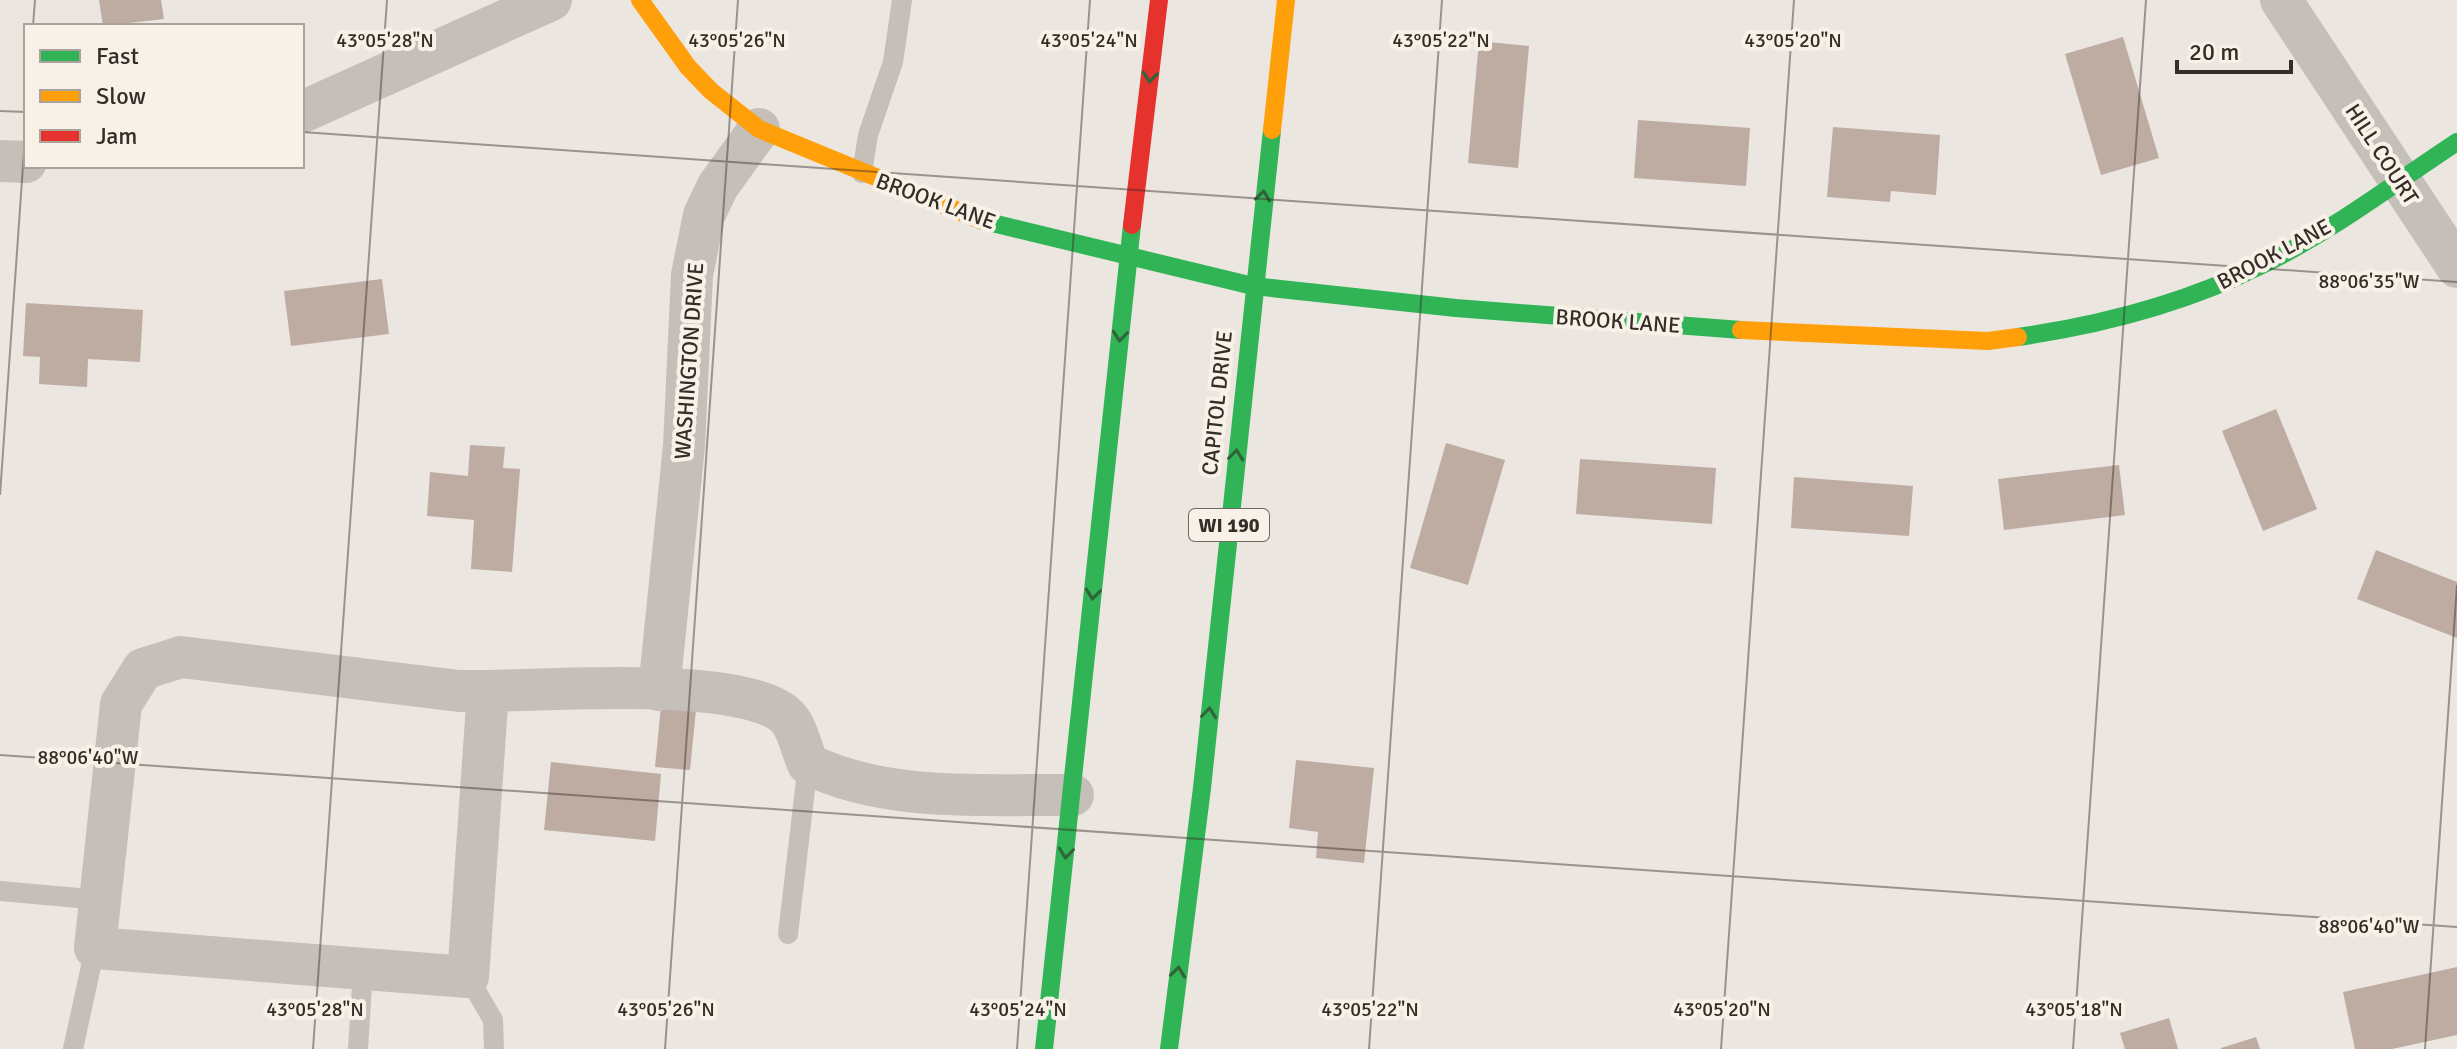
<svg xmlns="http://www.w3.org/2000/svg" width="2457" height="1049" viewBox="0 0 2457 1049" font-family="Signika,sans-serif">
	<rect width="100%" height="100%" fill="#ece6e0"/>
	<g fill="#beaca3">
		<polygon points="99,0 161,0 164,19 103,26"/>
		<polygon points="2123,37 2159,158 2101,175 2065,54"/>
		<polygon points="1479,41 1529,46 1518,168 1468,163"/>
		<polygon points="1638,120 1750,128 1746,186 1634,178"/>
		<polygon points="1833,127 1940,135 1936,195 1891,191 1890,202 1827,197"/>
		<polygon points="382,279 389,334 291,346 284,291"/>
		<polygon points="26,303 143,310 140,362 88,359 87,387 39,384 40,357 23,356"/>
		<polygon points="2276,409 2317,509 2263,531 2222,431"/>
		<polygon points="1446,443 1505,460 1468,585 1410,568"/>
		<polygon points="470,445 505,447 503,468 520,469 512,572 471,569 474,520 427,516 430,472 468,476"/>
		<polygon points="1580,459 1716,468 1712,524 1576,514"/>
		<polygon points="2119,465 2125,515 2004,530 1998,479"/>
		<polygon points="1794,477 1913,486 1909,536 1791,528"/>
		<polygon points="2376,550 2457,582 2457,638 2357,599"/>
		<polygon points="662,696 697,700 690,770 655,767"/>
		<polygon points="1296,760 1374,768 1364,863 1316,858 1318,832 1289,828"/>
		<polygon points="551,762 661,774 655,841 544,830"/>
		<polygon points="2457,967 2457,1035 2392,1049 2355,1049 2343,992"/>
		<polygon points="2169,1018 2178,1049 2125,1049 2120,1033"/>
		<polygon points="2256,1037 2260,1049 2221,1049 2221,1048"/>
	</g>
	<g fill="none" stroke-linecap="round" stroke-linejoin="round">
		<g stroke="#c5bfba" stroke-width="20">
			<polyline points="862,173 868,135 893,62 902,0"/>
			<polyline points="0,891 101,900"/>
			<polyline points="788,934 808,764"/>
			<polyline points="468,977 493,1020 494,1049"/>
			<polyline points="73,1049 95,948"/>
			<polyline points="358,1049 363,969"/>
		</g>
		<g stroke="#c5bfba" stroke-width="42">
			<polyline points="2281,0 2457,267"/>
			<polyline points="302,112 551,0"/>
			<polyline points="0,161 26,162"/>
			<polyline points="659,690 684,446 692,275 704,215 718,186 759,129"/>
			<path d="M488,691l-20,286 -373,-29 26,-244 22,-35 38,-12 278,34h29c60,-1 264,-16 301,28 9,11 13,32 19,45 79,39 178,30 265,31"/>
		</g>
		<g stroke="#30b455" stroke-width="18">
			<polyline points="980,220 1253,286 1456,308 1741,330"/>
			<path d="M2018,337c83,-12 168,-34 244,-72 69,-33 131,-81 195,-123"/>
			<polyline points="1044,1049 1132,225"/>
			<polyline points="1169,1049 1202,788 1272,130"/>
		</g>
		<g stroke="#ff9f0a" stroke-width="18">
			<polyline points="640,0 688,67 711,91 759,129 980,220"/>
			<polyline points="1272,130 1286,0"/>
			<polyline points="1741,330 1988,341 2018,337"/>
		</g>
		<polyline stroke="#e5322d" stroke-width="18" points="1132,225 1159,0"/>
	</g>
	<defs><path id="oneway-chevron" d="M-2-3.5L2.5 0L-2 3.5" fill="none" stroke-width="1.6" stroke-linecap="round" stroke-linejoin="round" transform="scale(2)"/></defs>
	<g stroke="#33633a">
		<use href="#oneway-chevron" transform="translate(1150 77) rotate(97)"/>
		<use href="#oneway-chevron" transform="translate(1263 196) rotate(-83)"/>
		<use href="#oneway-chevron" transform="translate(1120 336) rotate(96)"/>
		<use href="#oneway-chevron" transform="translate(1236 455) rotate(-84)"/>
		<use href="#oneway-chevron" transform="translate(1093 594) rotate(96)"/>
		<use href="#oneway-chevron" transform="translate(1209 713) rotate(-84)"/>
		<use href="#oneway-chevron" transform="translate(1066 853) rotate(96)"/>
		<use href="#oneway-chevron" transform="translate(1178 972) rotate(-83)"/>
	</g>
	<path fill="none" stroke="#352d28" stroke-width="2" stroke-opacity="0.45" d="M33,26l2,-26M0,111l26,1M302,132l2155,150M0,495l26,-372M0,755l2457,172M313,1049l74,-1049M665,1049l73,-1049M1017,1049l73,-1049M1369,1049l73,-1049M1721,1049l73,-1049M2073,1049l73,-1049M2425,1049l32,-464"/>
	<g text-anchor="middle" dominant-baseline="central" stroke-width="8" stroke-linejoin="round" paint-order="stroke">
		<rect fill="#f8f1e8" stroke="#706862" stroke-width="2" x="1189" y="509" width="80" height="32" rx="6"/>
		<g font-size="20" font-weight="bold" fill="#352d28">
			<text x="1229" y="525">WI 190</text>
		</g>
		<g font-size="22" fill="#352d28" stroke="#f8f1e8">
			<text transform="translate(2382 154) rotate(57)">HILL COURT</text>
			<text transform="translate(936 201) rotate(20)">BROOK LANE</text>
			<text transform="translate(2274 254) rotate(-28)">BROOK LANE</text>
			<text transform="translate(1618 321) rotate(4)">BROOK LANE</text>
			<text transform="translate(689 361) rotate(-86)">WASHINGTON DRIVE</text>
			<text transform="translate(1217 403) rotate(-84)">CAPITOL DRIVE</text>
		</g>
	</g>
	<g font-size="20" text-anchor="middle" fill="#352d28" stroke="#f8f1e8" stroke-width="8" stroke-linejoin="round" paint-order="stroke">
		<text x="385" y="47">43°05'28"N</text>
		<text x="737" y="47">43°05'26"N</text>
		<text x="1089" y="47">43°05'24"N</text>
		<text x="1441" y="47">43°05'22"N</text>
		<text x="1793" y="47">43°05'20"N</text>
		<text x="2369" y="288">88°06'35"W</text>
		<text x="88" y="764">88°06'40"W</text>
		<text x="2369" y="933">88°06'40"W</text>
		<text x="315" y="1016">43°05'28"N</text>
		<text x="666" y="1016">43°05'26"N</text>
		<text x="1018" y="1016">43°05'24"N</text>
		<text x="1370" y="1016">43°05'22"N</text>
		<text x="1722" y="1016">43°05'20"N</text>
		<text x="2074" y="1016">43°05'18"N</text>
	</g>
	<rect x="24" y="24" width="280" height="144" fill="#f8f1e8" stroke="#aaa39b" stroke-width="2"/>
	<rect x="40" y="50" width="40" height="12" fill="#30b455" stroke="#aaa39b" stroke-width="2"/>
	<text x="96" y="64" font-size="24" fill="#352d28">Fast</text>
	<rect x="40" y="90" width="40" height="12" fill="#ff9f0a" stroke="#aaa39b" stroke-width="2"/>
	<text x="96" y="104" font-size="24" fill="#352d28">Slow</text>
	<rect x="40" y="130" width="40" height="12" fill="#e5322d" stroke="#aaa39b" stroke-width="2"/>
	<text x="96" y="144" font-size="24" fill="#352d28">Jam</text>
	<path d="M2177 60v12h114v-12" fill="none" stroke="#352d28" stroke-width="4"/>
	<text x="2189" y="60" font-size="24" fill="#352d28" stroke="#f8f1e8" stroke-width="6" paint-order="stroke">20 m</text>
</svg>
